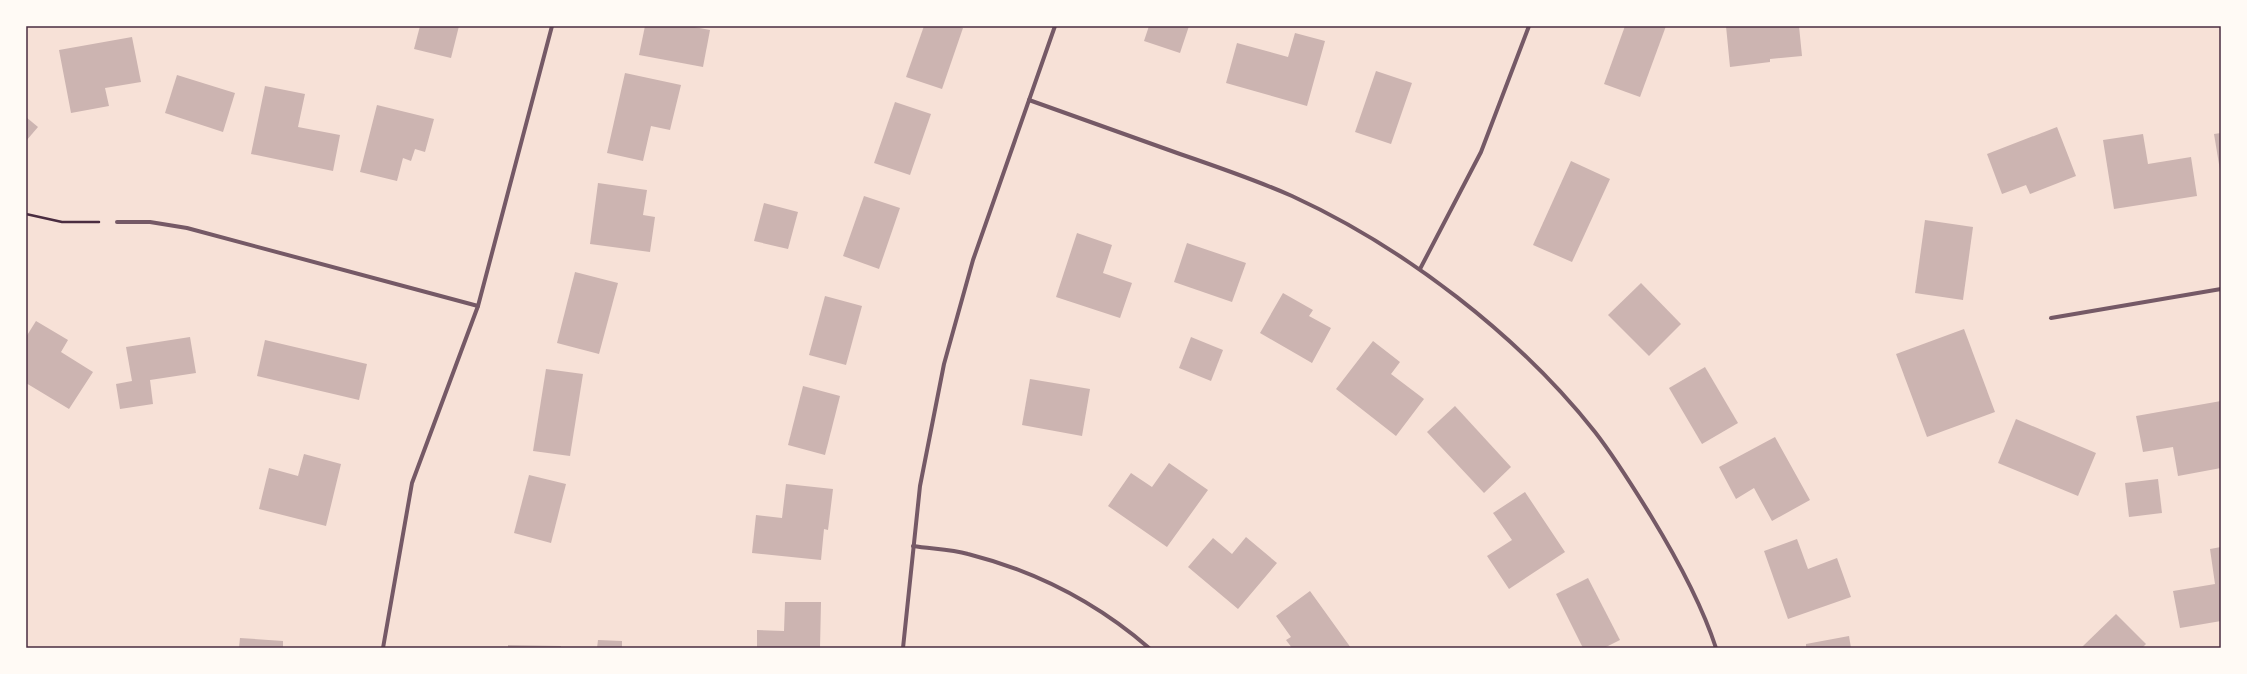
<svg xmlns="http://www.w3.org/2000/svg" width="2247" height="674" viewBox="0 0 2247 674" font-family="'Noto Sans',sans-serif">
	<rect width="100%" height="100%" fill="#f7e1d7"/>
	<g fill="#ccb4b1">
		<polygon points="420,26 459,26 451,58 414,49"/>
		<polygon points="645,26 689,26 710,30 703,67 639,55"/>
		<polygon points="924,26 956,26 963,28 942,89 906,77"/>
		<polygon points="1149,26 1189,26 1180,53 1144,41"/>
		<polygon points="1625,26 1666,26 1640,97 1604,84"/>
		<polygon points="1726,26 1799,26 1802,56 1770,59 1770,62 1730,67"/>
		<polygon points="1295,33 1325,41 1307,106 1226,83 1237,43 1288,57"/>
		<polygon points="132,37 141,82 105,88 109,106 71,113 59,50"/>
		<polygon points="1376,71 1412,83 1391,144 1355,132"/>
		<polygon points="625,73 681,85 670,130 651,126 643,161 607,153"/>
		<polygon points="177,75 235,93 223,132 165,113"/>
		<polygon points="265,86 305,94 298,127 340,135 333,171 251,154"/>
		<polygon points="895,102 931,114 910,175 874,163"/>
		<polygon points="377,105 434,119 425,152 415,149 411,161 403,158 397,181 360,172"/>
		<polygon points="26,117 38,127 26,141"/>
		<polygon points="2057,127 2076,176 2030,194 2026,185 2002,194 1987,154"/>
		<polygon points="2221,133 2221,170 2220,170 2214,134"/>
		<polygon points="2143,134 2148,164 2191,157 2197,196 2114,209 2103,140"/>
		<polygon points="1571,161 1610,179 1572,262 1533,245"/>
		<polygon points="598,183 647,190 643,215 655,217 650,252 590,244"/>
		<polygon points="864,196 900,208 879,269 843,256"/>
		<polygon points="764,203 798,212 788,249 754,241"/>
		<polygon points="1925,220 1973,227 1963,300 1915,293"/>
		<polygon points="1077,233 1112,245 1103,273 1132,283 1120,318 1056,297"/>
		<polygon points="1187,243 1246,263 1232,302 1174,282"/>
		<polygon points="575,272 618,283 599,354 557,343"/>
		<polygon points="1641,283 1681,324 1649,356 1608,315"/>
		<polygon points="1283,293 1313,310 1309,316 1331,328 1312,363 1260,333"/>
		<polygon points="825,296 862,306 846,365 809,355"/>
		<polygon points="36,321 68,340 61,352 93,372 69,409 26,383 26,337"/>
		<polygon points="1964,329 1995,412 1927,437 1896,354"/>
		<polygon points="190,337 196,373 150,380 153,404 120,409 116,384 132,381 126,347"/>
		<polygon points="1191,337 1223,350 1211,381 1179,368"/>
		<polygon points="265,340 367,364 359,400 257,376"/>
		<polygon points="1373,341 1400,362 1391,374 1424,399 1396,436 1336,389"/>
		<polygon points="1705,367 1738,423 1702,444 1669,388"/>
		<polygon points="546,369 583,374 570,456 533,451"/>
		<polygon points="1030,379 1090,389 1082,436 1022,425"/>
		<polygon points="803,386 840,396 825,455 788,445"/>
		<polygon points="2221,401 2221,468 2178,476 2173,447 2143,452 2136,416"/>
		<polygon points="1455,406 1511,467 1484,493 1427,432"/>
		<polygon points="2016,419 2096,453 2078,496 1998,463"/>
		<polygon points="1775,437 1810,500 1772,521 1754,488 1736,499 1719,467"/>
		<polygon points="304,454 341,464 326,526 259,509 269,468 298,476"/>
		<polygon points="1169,463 1208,490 1167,547 1108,506 1131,473 1152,487"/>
		<polygon points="529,475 566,484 551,543 514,533"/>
		<polygon points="2158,479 2162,513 2129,517 2125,483"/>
		<polygon points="786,484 833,489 828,530 824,529 821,560 752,553 756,515 782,518"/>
		<polygon points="1525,492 1565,552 1509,589 1487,556 1512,540 1493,513"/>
		<polygon points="1246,537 1277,563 1238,609 1188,567 1213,538 1232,554"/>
		<polygon points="1797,539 1808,569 1837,558 1851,597 1788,619 1764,551"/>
		<polygon points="2221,547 2221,621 2180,628 2173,591 2215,584 2210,549"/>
		<polygon points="1588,578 1620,640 1604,648 1583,648 1556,594"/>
		<polygon points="1310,591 1351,648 1292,648 1286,640 1291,637 1276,616"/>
		<polygon points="785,602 821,602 820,648 757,648 757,630 784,631"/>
		<polygon points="2116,614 2146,644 2142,648 2081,648"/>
		<polygon points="1849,636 1851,648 1806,648 1806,644"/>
		<polygon points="240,638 283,641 283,648 239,648"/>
		<polygon points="598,640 622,641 622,648 597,648"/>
		<polygon points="508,645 561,646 561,648 508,648"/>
	</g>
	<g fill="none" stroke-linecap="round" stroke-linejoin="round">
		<polyline stroke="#4a2c40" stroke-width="2.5" points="26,214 62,222 99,222"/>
		<g stroke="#755966" stroke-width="4">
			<path d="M1029,100c50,18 101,36 151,54 38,13 76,26 112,42 113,52 226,139 303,236 21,27 38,55 56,84 25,41 50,86 65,132"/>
			<polyline points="117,222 150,222 187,228 478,306"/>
			<polyline points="1420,269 1481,152 1529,26"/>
			<polyline points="2051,318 2221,289"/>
			<path d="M913,546c18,3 37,3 55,8 67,17 129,49 181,94"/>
			<polyline points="383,648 412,483 478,306 552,26"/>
			<polyline points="903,648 920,486 944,364 973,260 1055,26"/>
		</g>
	</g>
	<rect width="2247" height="674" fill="none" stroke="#fffaf5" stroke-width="54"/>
	<rect x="27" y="27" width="2193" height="620" fill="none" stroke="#4a2c40" stroke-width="1.5"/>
</svg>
